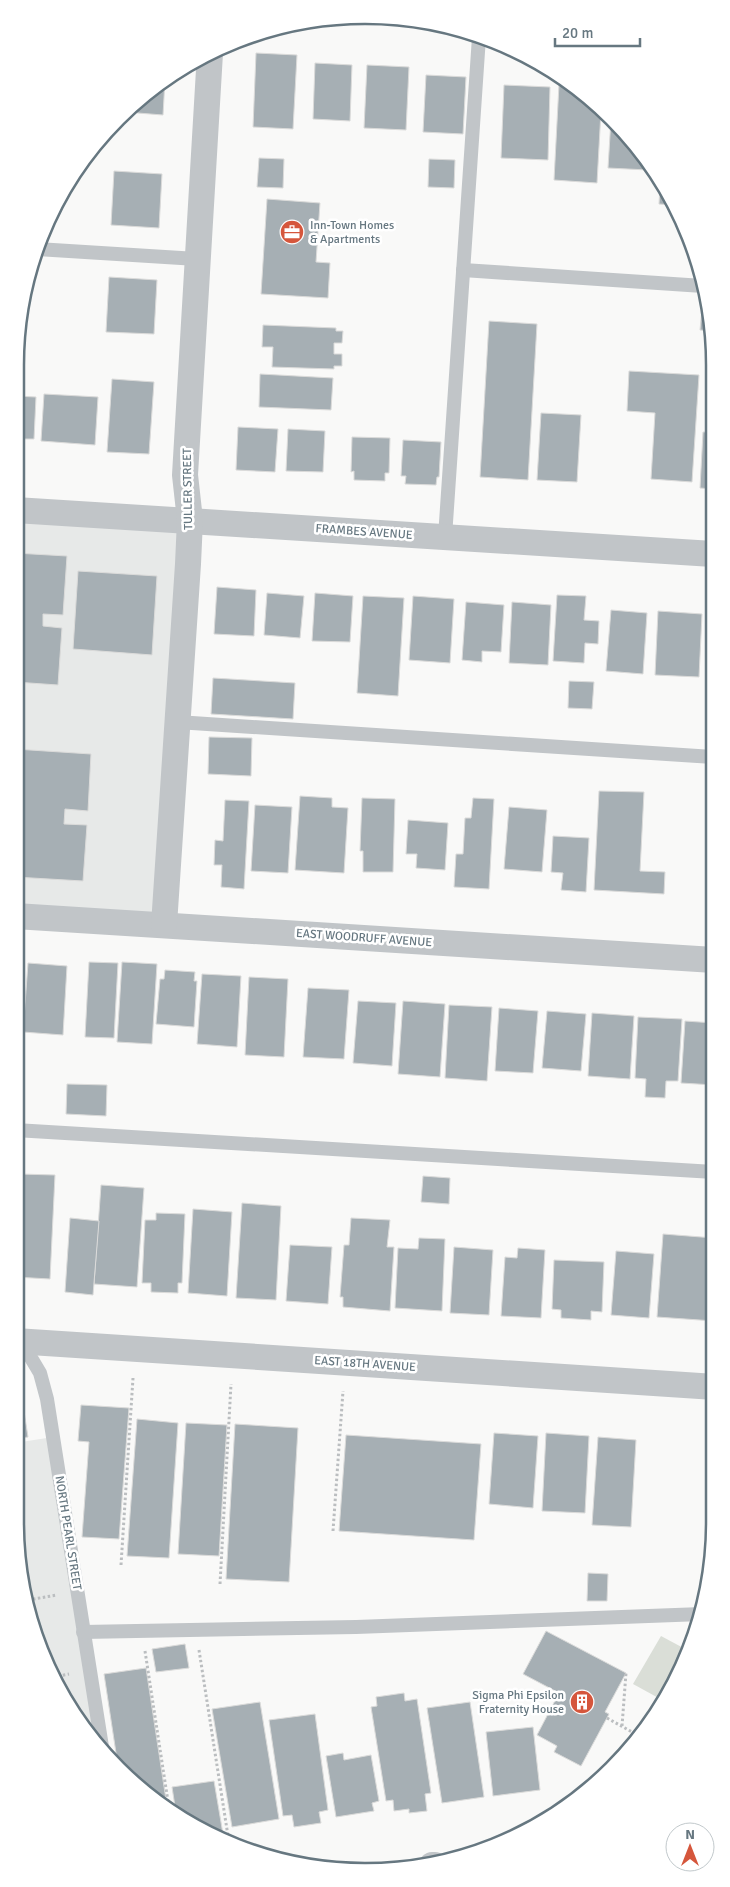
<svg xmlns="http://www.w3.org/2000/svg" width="730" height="1887" viewBox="0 0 730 1887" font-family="Signika,sans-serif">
	<rect width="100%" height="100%" fill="#f9f9f8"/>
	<g fill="#e7e9e8">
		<polygon points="15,508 190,520 162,927 15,915"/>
		<polygon points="53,1437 102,1753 62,1697 34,1635 15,1522 15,1443"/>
	</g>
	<polygon fill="#daded7" points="661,1636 689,1651 680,1673 664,1701 633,1684"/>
	<g fill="#a6afb4" stroke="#dbdbda">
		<polygon points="256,53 297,55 293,129 253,127"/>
		<polygon points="315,63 352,65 350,121 313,119"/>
		<polygon points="367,65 409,67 406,130 364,128"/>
		<polygon points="426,75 466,77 463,134 423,132"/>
		<polygon points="165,80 163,115 125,112 134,102"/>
		<polygon points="559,84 572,85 601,111 597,183 554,180"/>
		<polygon points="504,85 550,87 548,160 501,158"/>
		<polygon points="611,119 628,134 648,166 648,170 608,168"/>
		<polygon points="259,158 284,159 283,188 257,187"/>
		<polygon points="429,159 455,160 454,188 428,187"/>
		<polygon points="114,171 162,174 159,228 111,225"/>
		<polygon points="660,186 672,205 659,204"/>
		<polygon points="267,199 320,203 316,262 330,263 328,298 261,294"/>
		<polygon points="109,277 157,280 154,334 106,332"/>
		<polygon points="703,299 707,299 712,319 712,331 700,330"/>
		<polygon points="489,321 537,324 528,480 480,477"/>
		<polygon points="263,325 336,328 336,331 343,331 342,343 334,343 334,354 342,354 342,366 334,366 334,369 272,367 273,347 262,347"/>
		<polygon points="629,371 699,375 692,482 651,479 655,413 627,411"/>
		<polygon points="260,374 333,378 331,410 259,407"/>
		<polygon points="112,379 154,382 149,454 107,452"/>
		<polygon points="44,394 98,397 95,445 41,441"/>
		<polygon points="15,396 36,397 34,439 19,439 19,448 15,448"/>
		<polygon points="541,413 581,415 577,482 537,480"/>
		<polygon points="238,427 278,429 275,472 236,470"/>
		<polygon points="288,429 325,431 323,472 286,471"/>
		<polygon points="703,432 712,432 712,489 700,488"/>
		<polygon points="352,437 390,438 389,473 385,473 385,481 354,480 354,471 351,472"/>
		<polygon points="403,440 441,442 439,477 437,477 436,485 405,484 406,476 401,476"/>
		<polygon points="15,553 67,556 63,615 43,614 43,626 62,628 58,685 15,682"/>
		<polygon points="78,571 157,576 152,655 73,649"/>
		<polygon points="217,587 256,590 254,636 214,634"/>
		<polygon points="267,593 304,596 300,638 264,635"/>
		<polygon points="315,593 353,596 350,642 312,641"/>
		<polygon points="557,595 586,596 584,620 599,621 598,644 585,643 584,663 553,661"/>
		<polygon points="363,596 404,598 398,696 357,693"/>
		<polygon points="413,596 454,599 450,663 409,660"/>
		<polygon points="466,602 504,605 501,652 482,651 482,662 462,660"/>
		<polygon points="512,602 551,605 548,665 509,663"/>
		<polygon points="611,610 647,613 643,674 606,671"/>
		<polygon points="658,611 702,614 699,677 655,675"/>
		<polygon points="213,678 295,683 293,719 211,714"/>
		<polygon points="569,681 594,682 592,709 568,708"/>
		<polygon points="209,737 252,738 251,776 208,774"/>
		<polygon points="15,749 91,754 88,811 65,809 64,824 87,825 83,881 15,877"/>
		<polygon points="599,791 644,792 640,871 665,872 664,894 594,890"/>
		<polygon points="300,796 332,798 332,807 348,808 344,873 295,870"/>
		<polygon points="362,798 395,799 393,872 363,872 363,851 360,851"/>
		<polygon points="473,798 494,799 489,889 454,887 456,854 463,854 465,818 471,818"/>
		<polygon points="225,800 249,801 244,889 221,887 222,865 214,865 215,840 223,841"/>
		<polygon points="255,805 292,807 288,873 251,871"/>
		<polygon points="509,807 547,810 542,872 504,869"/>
		<polygon points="408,820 448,823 445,870 416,868 417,854 406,854"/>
		<polygon points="553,836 589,838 586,892 561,890 563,873 551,872"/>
		<polygon points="89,962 118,963 114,1038 85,1037"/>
		<polygon points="122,962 157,964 152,1044 117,1042"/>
		<polygon points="28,963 67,966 63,1035 23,1032"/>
		<polygon points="165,970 195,972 194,981 197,981 194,1027 156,1024 160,979 164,979"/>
		<polygon points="202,974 241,976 237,1047 197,1044"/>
		<polygon points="249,977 288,979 284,1057 245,1055"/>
		<polygon points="308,988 349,990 344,1059 303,1057"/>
		<polygon points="358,1001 396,1003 392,1066 353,1063"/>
		<polygon points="403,1001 445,1004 440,1077 398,1074"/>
		<polygon points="449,1005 492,1007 487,1081 445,1078"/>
		<polygon points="499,1008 538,1011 533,1073 495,1071"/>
		<polygon points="547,1011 586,1014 581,1071 542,1068"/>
		<polygon points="592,1013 634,1016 630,1079 588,1076"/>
		<polygon points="638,1017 682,1019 678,1081 666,1081 665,1098 645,1097 646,1079 635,1078"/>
		<polygon points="685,1021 714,1023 714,1085 681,1083"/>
		<polygon points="67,1084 107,1085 106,1116 66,1114"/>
		<polygon points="19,1174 55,1175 50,1279 15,1277"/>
		<polygon points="423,1176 450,1178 449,1204 421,1202"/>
		<polygon points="101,1185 144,1188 137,1287 94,1284"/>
		<polygon points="242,1203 281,1206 276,1300 236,1298"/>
		<polygon points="193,1209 232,1212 227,1296 188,1293"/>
		<polygon points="156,1213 185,1214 182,1283 178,1283 178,1293 151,1292 151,1283 142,1283 145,1220 156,1220"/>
		<polygon points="70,1218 99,1221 93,1295 65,1292"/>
		<polygon points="351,1218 390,1220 387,1247 394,1247 390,1311 343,1307 343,1297 340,1297 344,1245 349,1245"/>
		<polygon points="663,1234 714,1238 714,1321 657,1317"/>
		<polygon points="419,1238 445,1239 442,1311 395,1308 398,1248 418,1249"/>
		<polygon points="290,1245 332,1247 328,1304 286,1301"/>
		<polygon points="454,1247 493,1250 489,1315 450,1313"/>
		<polygon points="518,1248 545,1250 541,1318 501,1316 505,1257 517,1258"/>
		<polygon points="616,1251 654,1254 649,1318 611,1315"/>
		<polygon points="554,1260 604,1262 602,1312 591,1311 591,1320 561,1318 561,1310 552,1309"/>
		<polygon points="21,1392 28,1437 15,1439 15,1393"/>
		<polygon points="81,1405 129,1408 119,1539 82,1537 89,1442 78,1441"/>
		<polygon points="137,1419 178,1423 169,1558 127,1556"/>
		<polygon points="186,1423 227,1425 219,1556 178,1554"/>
		<polygon points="235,1424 298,1428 289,1582 226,1579"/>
		<polygon points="494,1433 538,1436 533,1508 489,1504"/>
		<polygon points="546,1433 589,1436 585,1513 542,1511"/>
		<polygon points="346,1435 481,1444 474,1540 339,1531"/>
		<polygon points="598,1437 636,1440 631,1527 592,1525"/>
		<polygon points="588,1573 608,1574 607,1601 587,1601"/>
		<polygon points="546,1631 626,1673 605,1712 609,1714 581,1766 554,1752 557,1746 537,1735 559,1693 523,1674"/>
		<polygon points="185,1644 189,1668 156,1672 152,1649"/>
		<polygon points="146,1668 167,1806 118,1766 104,1674"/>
		<polygon points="404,1693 405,1701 417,1699 431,1793 425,1794 427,1811 409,1813 409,1809 394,1811 393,1800 386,1801 371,1707 377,1706 376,1697"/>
		<polygon points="260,1702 279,1819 232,1827 212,1709"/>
		<polygon points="470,1702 484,1797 442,1803 427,1708"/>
		<polygon points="315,1714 328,1810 319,1812 321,1823 294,1827 292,1815 283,1816 269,1720"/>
		<polygon points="533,1727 540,1790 493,1796 486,1732"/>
		<polygon points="343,1753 344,1760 371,1755 379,1801 372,1803 374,1811 336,1817 326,1756"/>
		<polygon points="214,1781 223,1834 213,1835 190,1825 176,1813 172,1787"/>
	</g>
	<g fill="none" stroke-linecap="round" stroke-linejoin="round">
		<g stroke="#bbbec0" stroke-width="3" stroke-dasharray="2.5 2.5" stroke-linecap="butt">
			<polyline points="333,1531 343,1391"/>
			<polyline points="121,1565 133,1378"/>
			<polyline points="220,1584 231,1384"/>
			<polyline points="28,1600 57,1595"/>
			<polyline points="199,1650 228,1836 224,1841"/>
			<polyline points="145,1651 169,1808"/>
			<polyline points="53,1677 69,1674"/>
			<polyline points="607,1718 641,1737"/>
			<polyline points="622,1726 626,1673"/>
		</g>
		<g stroke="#c1c5c8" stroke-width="14">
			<polyline points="37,249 197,259"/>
			<polyline points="463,270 703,286"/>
			<polyline points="445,537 479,37"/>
			<polyline points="177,722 713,757"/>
			<polyline points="15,1130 714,1172"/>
			<polyline points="15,1319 21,1341 40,1373 47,1399 103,1753"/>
			<polyline points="83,1632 356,1627 702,1614"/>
		</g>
		<g stroke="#c1c5c8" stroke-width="26">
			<polyline points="15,510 713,554"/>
			<polyline points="15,916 714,960"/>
			<polyline points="164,925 188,564 190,520 185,475 210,53"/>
			<polyline points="15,1341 715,1387"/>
			<polyline points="432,1865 435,1865"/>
		</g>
	</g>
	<defs>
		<g id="office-disc" transform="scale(1.25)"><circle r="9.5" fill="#d5563c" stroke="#fff"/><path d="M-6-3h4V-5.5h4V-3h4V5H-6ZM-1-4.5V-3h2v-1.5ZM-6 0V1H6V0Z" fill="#fff"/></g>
		<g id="building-disc" transform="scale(1.25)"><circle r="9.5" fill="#d5563c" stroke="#fff"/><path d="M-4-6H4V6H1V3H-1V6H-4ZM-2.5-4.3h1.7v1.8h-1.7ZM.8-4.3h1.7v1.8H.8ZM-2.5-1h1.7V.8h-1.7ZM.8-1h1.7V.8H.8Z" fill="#fff"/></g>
	</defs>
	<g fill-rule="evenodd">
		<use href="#office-disc" x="292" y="232"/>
		<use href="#building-disc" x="582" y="1702"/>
	</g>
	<g text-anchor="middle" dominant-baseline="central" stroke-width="5" stroke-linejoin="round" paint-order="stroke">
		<g font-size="12" fill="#667780" stroke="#fff" text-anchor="start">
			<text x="310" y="225">Inn-Town Homes<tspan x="310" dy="14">&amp; Apartments</tspan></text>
			<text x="564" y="1695" text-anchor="end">Sigma Phi Epsilon<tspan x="564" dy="14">Fraternity House</tspan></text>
		</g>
		<g font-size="12" fill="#667780" stroke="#fff">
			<text transform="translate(188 489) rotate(-91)">TULLER STREET</text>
			<text transform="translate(364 532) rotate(4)">FRAMBES AVENUE</text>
			<text transform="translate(364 938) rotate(4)">EAST WOODRUFF AVENUE</text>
			<text transform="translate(365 1364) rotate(4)">EAST 18TH AVENUE</text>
			<text transform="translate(68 1533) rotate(81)">NORTH PEARL STREET</text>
		</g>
	</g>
	<path d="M0 0H730V1887H0ZM365 24H365A341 341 0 0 1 706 365V1522A341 341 0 0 1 365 1863H365A341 341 0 0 1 24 1522V365A341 341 0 0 1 365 24Z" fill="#fff" fill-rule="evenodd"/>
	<path fill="none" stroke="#667780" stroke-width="2.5" d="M365 24H365A341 341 0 0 1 706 365V1522A341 341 0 0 1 365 1863H365A341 341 0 0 1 24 1522V365A341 341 0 0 1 365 24Z"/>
	<g transform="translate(690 1847)"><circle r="24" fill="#ffffff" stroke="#c2c9cc"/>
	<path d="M0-4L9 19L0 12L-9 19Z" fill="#d5563c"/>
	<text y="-8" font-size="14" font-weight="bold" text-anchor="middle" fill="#667780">N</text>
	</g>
	<path d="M555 38v8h85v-8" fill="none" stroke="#667780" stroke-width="2.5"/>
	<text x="562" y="38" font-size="15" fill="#667780" stroke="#ffffff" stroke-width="4" paint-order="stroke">20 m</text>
</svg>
